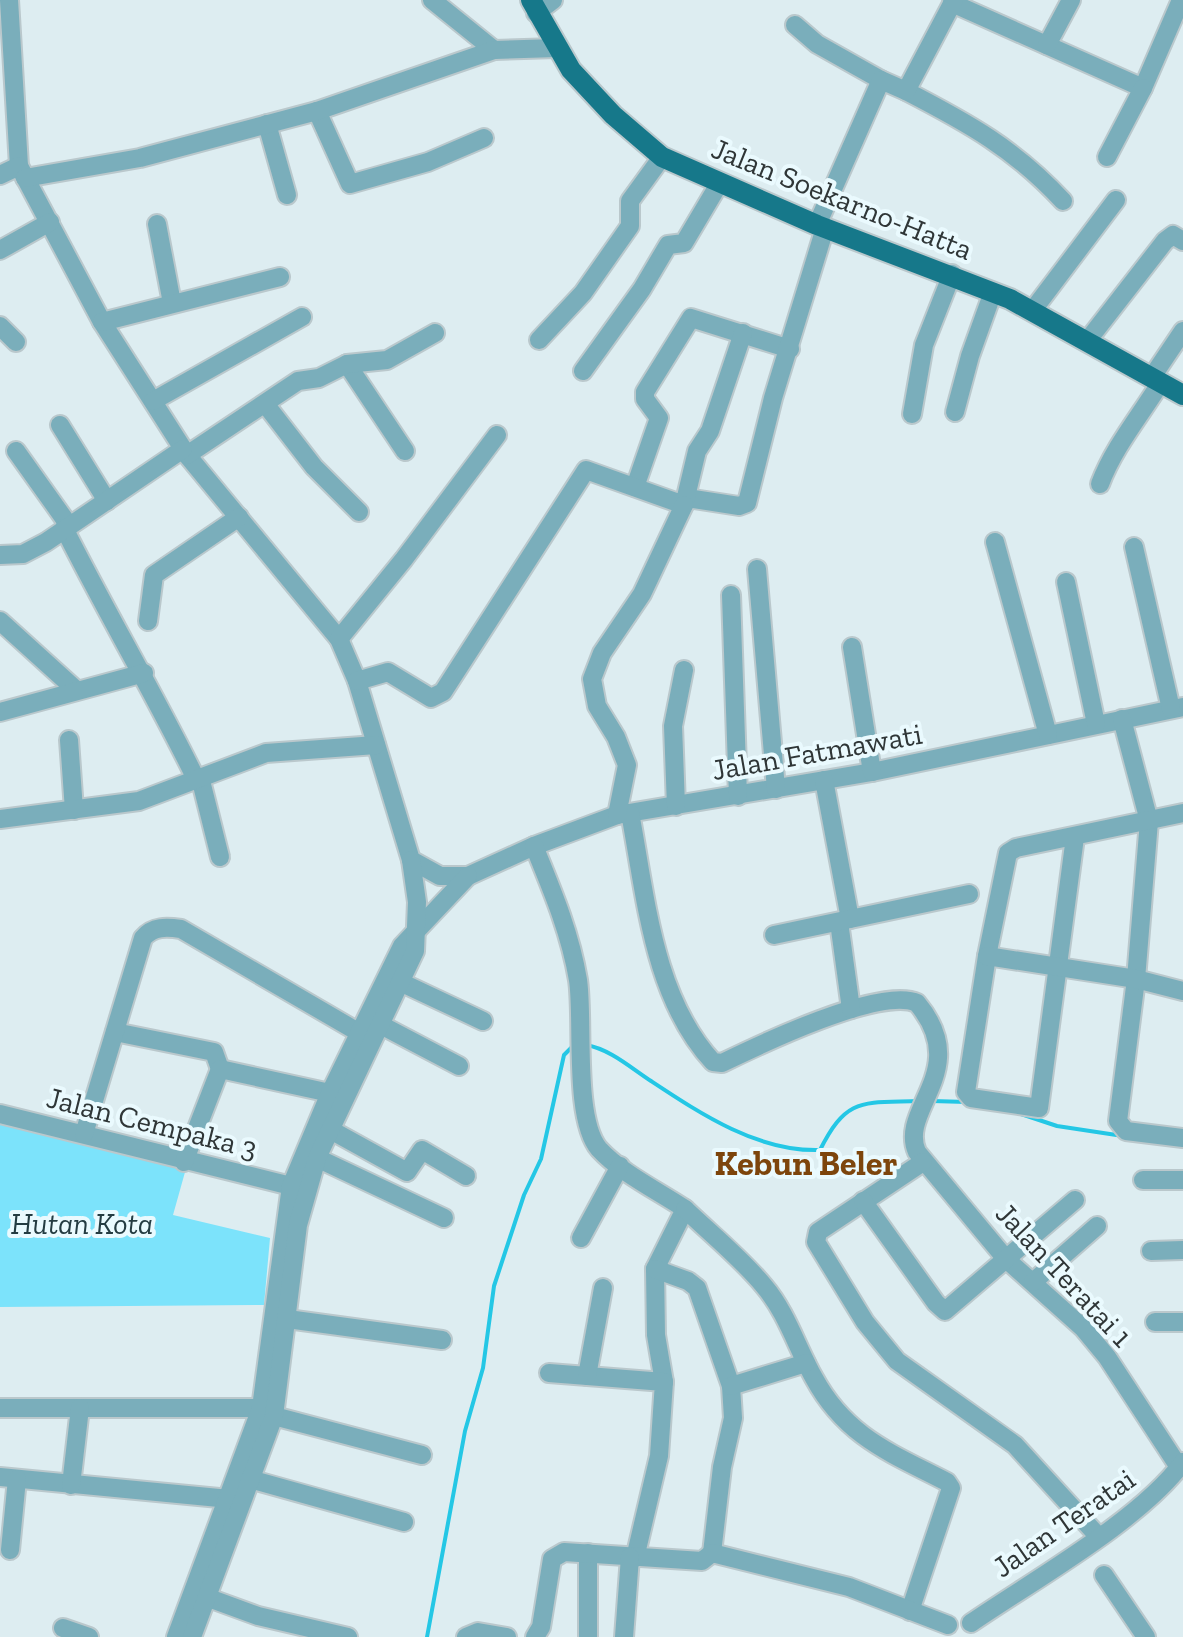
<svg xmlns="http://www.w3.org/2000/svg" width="1183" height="1637" viewBox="0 0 1183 1637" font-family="'Zilla Slab',serif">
	<rect width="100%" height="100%" fill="#ddedf1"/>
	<polygon fill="#7ce3fb" points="0,1120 187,1165 173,1215 270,1238 264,1305 0,1307"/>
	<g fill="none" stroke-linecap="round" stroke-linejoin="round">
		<g stroke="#24c7e5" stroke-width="4">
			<path d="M586,1045c24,4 45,23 65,36 50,33 107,71 169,69 27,-54 43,-47 99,-49"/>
			<polyline points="932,1101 967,1102"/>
			<polyline points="1018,1113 1057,1126 1123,1136"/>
			<polyline points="427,1637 465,1431 483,1368 494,1286 524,1195 541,1159 564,1055 573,1046"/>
		</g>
		<g stroke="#bac8cc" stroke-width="22">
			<g id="minor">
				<polyline points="9,0 19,166 102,322 187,455 339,639 357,681 411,860 440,876 468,876 534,846 617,815 872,772 1183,707"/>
				<polyline points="432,0 494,50 556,48"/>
				<polyline points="952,3 1143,88 1181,0"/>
				<polyline points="536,13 553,0"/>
				<polyline points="795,25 817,44 881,80"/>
				<polyline points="1047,45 1071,0"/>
				<path d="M906,91c62,32 109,58 157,110"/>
				<polyline points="317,111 350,184 428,162 484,138"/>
				<polyline points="267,124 287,195"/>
				<polyline points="1107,157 1143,88"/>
				<polyline points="0,175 19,166"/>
				<polyline points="25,178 140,158 317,111 494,50"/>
				<polyline points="157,224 172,303"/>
				<polyline points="817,225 881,80 906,91 954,0"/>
				<polyline points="0,250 50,222"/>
				<polyline points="1033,310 1116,200"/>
				<polyline points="102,322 280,277"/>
				<polyline points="0,326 16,342"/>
				<polyline points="539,340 583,293 630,226 630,201 662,157"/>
				<polyline points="1088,340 1165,241 1173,235 1183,241"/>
				<polyline points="347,364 405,451"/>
				<polyline points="583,371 642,289 668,245 684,243 719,184"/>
				<polyline points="1152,377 1183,331"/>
				<polyline points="153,401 302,317"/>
				<polyline points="266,405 314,467 359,512"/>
				<polyline points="955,412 970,356 993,292"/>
				<polyline points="912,414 924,345 952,274"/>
				<polyline points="60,425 107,501"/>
				<polyline points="16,451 68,524"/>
				<polyline points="187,455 298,381 319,378 347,364 387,360 435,333"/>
				<path d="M1100,484c14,-37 40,-68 61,-102"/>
				<polyline points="635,487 659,418 645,399 645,392 691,318 790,349"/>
				<polyline points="687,498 739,506 747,503 773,398 825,228"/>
				<path d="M64,528c42,84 90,165 131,249"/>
				<polyline points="995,542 1048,735"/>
				<polyline points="1134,547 1171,709"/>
				<polyline points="0,555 23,554 46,542 183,449"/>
				<polyline points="757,569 776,789"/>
				<polyline points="1066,582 1096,724"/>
				<polyline points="731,595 738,796"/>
				<polyline points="0,621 75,689"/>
				<polyline points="148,621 154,575 239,517"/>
				<polyline points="339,639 404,559 497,435"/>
				<polyline points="852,647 872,772"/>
				<polyline points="357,681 388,672 431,698 443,692 586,470 684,505 697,451 710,431 743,333"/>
				<polyline points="0,712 144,673"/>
				<polyline points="1122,719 1149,821 1136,979 1118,1121 1126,1131 1183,1138"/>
				<polyline points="69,740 74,810"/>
				<polyline points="200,777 220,857"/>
				<polyline points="824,780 850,919"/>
				<polyline points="676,806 673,726 684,670"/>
				<path d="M630,813c16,84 23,184 83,249l9,1c37,-18 159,-77 195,-60 56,67 -19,106 0,149l89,107 77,69 24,29 72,110"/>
				<polyline points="617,815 627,765 616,737 597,706 592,679 602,653 642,594 684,505"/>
				<polyline points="0,819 139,801 266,753 376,745"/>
				<polyline points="1075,837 1039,1108 971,1098 966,1092 987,956 1008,853 1016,848 1183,813"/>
				<path d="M534,846c18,44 36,86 44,134 6,39 -5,138 21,169 22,24 59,42 86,60l-30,60 1,66 8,47"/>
				<polyline points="839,922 851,1009"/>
				<polyline points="774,935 969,894"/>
				<polyline points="987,956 1136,979 1183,991"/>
				<polyline points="398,981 483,1021"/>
				<polyline points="379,1024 459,1066"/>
				<polyline points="115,1032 214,1052 220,1069"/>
				<polyline points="0,1114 291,1186"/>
				<polyline points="329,1129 407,1172 422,1150 466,1176"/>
				<path d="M84,1134l59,-196c10,-12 24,-11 38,-9l177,103"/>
				<polyline points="317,1158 444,1218"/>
				<polyline points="184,1162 220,1069 330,1093 339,1099"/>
				<polyline points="923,1162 818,1232 816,1242 865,1322 897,1361 1015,1445 1098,1536"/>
				<polyline points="1143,1180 1183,1180"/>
				<polyline points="863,1201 936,1303 945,1311 1075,1200"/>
				<path d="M685,1209c26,25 56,49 79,77 23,27 33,62 50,92 32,59 77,75 133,104l4,6 -41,123"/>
				<polyline points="581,1238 620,1166"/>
				<polyline points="1151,1251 1183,1250"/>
				<polyline points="655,1269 688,1281 697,1288 731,1386 733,1418 722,1467 712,1553"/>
				<polyline points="1033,1282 1097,1226"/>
				<polyline points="280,1318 442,1340"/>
				<polyline points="1155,1322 1183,1322"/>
				<polyline points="549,1373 664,1382 659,1456 635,1558"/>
				<polyline points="587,1376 603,1288"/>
				<polyline points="731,1386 806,1363"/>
				<polyline points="0,1408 261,1408"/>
				<polyline points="274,1416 422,1455"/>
				<polyline points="0,1477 240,1500"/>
				<polyline points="253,1480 404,1522"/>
				<polyline points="71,1485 80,1408"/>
				<polyline points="10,1550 17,1479"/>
				<polyline points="588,1553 588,1637"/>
				<polyline points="1104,1575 1146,1637"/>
				<polyline points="206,1597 258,1616 348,1637"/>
				<path d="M971,1623c61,-42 170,-103 212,-161"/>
				<polyline points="63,1628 89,1637"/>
				<polyline points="176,1637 261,1408 291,1186 330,1093 402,946 468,876"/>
				<polyline points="192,1637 274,1416 298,1225 317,1158 415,951 417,902 411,860"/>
				<polyline points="466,1637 478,1632 507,1637"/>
				<polyline points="535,1637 541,1627 552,1559 564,1552 702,1561 712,1553 849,1587 948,1625"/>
				<polyline points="624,1637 630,1557"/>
			</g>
		</g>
		<g stroke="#bac8cc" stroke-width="24">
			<polyline id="major" points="531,0 571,70 613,115 662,157 817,225 1010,299 1183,395"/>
		</g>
		<use href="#minor" stroke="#7aaebb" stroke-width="18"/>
		<use href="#major" stroke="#16788a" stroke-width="20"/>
	</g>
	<g text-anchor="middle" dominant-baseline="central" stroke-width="8" stroke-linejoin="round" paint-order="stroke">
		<g font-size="30" fill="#2f3637" stroke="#eafafe">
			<text transform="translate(842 199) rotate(22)">Jalan Soekarno-Hatta</text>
			<text transform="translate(817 752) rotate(-10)">Jalan Fatmawati</text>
			<text transform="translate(152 1123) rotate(14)">Jalan Cempaka 3</text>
			<text transform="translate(1064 1275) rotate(47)">Jalan Teratai 1</text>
			<text transform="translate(1064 1523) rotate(-35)">Jalan Teratai</text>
		</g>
		<g font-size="30" font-style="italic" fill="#243c42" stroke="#eafafe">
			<text x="82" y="1224">Hutan Kota</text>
		</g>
		<g font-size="34" font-weight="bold" fill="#7d450c" stroke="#eafafe">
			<text x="806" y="1163">Kebun Beler</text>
		</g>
	</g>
</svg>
